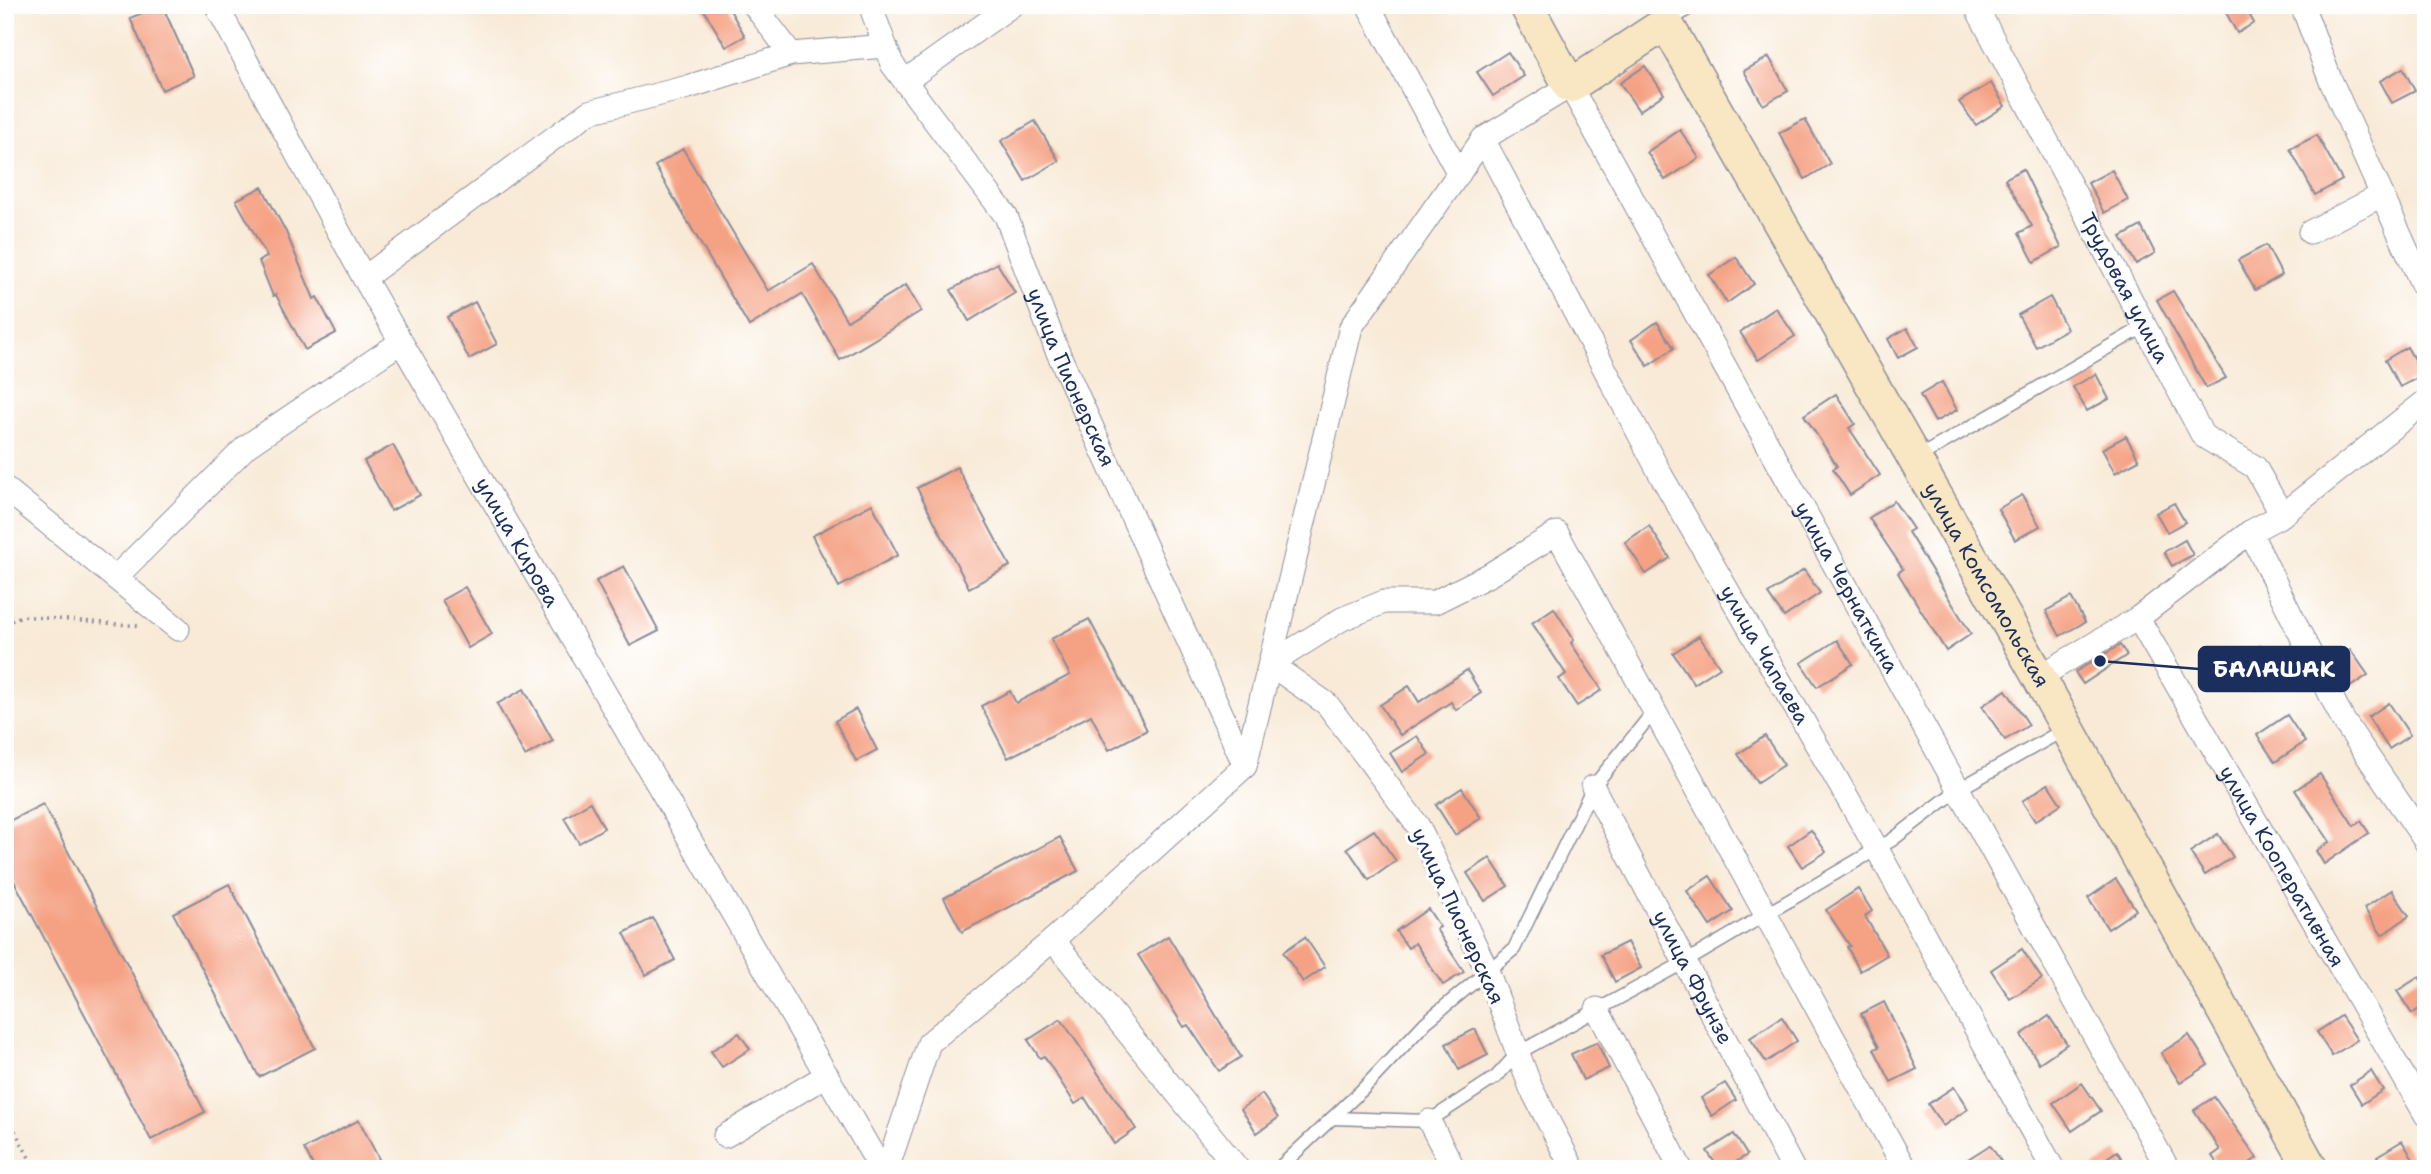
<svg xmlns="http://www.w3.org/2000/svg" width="2431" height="1174" viewBox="0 0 2431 1174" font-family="'Shantell Sans',sans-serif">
	<rect width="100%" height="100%" fill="#fff"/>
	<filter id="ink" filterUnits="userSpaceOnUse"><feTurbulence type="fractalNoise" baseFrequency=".0143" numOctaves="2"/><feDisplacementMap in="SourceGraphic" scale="14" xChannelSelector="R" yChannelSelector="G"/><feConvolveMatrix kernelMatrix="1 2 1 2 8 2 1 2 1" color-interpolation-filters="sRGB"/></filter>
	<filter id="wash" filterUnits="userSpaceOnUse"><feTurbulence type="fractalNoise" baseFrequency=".00686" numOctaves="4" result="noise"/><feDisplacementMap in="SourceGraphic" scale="28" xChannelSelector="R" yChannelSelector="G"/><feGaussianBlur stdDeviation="1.57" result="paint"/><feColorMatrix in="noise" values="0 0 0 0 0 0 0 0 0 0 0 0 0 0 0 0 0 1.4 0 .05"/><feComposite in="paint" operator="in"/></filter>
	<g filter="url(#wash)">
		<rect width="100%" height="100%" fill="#f8ead7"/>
		<g id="blocks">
			<g fill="#f5a284">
				<polygon points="162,5 194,76 162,90 130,18"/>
				<polygon points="701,5 727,5 745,36 726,47"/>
				<polygon points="2222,5 2244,5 2254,23 2237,33"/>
				<polygon points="1508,52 1524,76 1493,96 1477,72"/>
				<polygon points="1769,57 1788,91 1763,105 1744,71"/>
				<polygon points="1645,66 1664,94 1639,111 1620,83"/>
				<polygon points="2403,68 2415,91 2392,103 2380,81"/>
				<polygon points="1991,83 2005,106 1976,125 1959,102"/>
				<polygon points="1805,119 1830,164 1805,179 1779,133"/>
				<polygon points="1035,121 1059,161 1025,181 1001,141"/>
				<polygon points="1680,130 1699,158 1665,180 1647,152"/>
				<polygon points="2317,135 2342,180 2315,195 2290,149"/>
				<polygon points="683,149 768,291 813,264 847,321 906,285 921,311 840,360 802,294 749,326 655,166"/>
				<polygon points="2023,169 2061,247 2034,262 2019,233 2032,226 2005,179"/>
				<polygon points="2112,170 2128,200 2104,213 2088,183"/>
				<polygon points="262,187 286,232 314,299 317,297 336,333 305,350 276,295 273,296 259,261 267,257 236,200"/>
				<polygon points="2141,226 2155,253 2136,264 2121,237"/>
				<polygon points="2266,245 2282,275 2255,290 2238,260"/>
				<polygon points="1736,257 1754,284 1727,303 1709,275"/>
				<polygon points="997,263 1015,293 969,321 951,290"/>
				<polygon points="2173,291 2226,378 2206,388 2157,300"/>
				<polygon points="2050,297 2067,329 2036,347 2018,315"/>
				<polygon points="475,302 497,344 469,359 447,317"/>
				<polygon points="1776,308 1795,336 1758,360 1740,332"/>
				<polygon points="1657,322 1674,348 1648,366 1631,340"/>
				<polygon points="1907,328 1918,347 1898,358 1888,339"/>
				<polygon points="2407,347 2423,375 2400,387 2385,360"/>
				<polygon points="2096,374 2109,399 2087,411 2073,387"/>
				<polygon points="1942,382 1957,410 1935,422 1920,395"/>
				<polygon points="1836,394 1855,424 1849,428 1880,475 1850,495 1833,469 1837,466 1804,415"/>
				<polygon points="2126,436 2139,460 2115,473 2102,449"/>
				<polygon points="393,445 420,495 391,511 364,461"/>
				<polygon points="957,467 1010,566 969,588 917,488"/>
				<polygon points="2022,495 2040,526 2015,540 1998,509"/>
				<polygon points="1894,501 1913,529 1908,532 1971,634 1946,651 1898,573 1903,569 1869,518"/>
				<polygon points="2174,503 2185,522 2167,532 2156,513"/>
				<polygon points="872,504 898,555 839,587 812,536"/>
				<polygon points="1649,526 1670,558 1646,574 1625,542"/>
				<polygon points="2185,540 2193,555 2172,566 2164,552"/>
				<polygon points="624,566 659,631 630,646 596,581"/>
				<polygon points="1804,570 1820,593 1784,617 1768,594"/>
				<polygon points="465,587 492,634 468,648 442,600"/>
				<polygon points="2071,597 2085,622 2060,636 2046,611"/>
				<polygon points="1554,608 1574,640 1571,643 1602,690 1577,706 1559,679 1566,674 1532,623"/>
				<polygon points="1089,619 1147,730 1109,750 1091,715 1008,758 981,706 1010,691 1016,703 1070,675 1051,639"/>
				<polygon points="1699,636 1720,667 1694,684 1673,653"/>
				<polygon points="1837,640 1853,664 1817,687 1801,663"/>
				<polygon points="2120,645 2127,655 2083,684 2075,672"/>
				<polygon points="2260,646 2279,676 2257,690 2238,661"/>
				<polygon points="2350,649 2368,675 2344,691 2330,662"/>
				<polygon points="1467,670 1481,693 1456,710 1451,702 1400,735 1380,705 1409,686 1419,702"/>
				<polygon points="524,689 553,741 525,756 497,704"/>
				<polygon points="2006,690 2029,725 2005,740 1982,706"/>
				<polygon points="2389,703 2410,735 2389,749 2368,717"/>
				<polygon points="856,709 877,750 856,761 835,721"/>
				<polygon points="2287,715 2305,742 2275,762 2257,735"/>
				<polygon points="1417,736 1429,754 1402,772 1390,753"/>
				<polygon points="1765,736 1784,765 1757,783 1738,754"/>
				<polygon points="2320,774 2354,826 2361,821 2369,833 2324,864 2316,851 2330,842 2295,790"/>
				<polygon points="2048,784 2061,804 2035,821 2022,801"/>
				<polygon points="1462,788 1481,818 1455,835 1436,805"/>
				<polygon points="590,802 604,828 579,843 564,818"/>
				<polygon points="43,804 205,1112 151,1140 5,864 5,823"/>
				<polygon points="1374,830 1396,861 1369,880 1347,848"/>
				<polygon points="1811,830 1826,852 1802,867 1788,846"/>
				<polygon points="2218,834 2233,857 2205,875 2190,852"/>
				<polygon points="1060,837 1078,871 962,932 944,898"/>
				<polygon points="1490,858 1508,886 1485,901 1467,873"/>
				<polygon points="1710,876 1733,911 1710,926 1687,891"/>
				<polygon points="2116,879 2136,910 2108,929 2088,898"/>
				<polygon points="229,884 315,1048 259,1077 173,913"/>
				<polygon points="1858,889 1872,911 1865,916 1887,955 1860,971 1847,947 1850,946 1826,910"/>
				<polygon points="2392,890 2409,916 2382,935 2364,908"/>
				<polygon points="1428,909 1440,927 1436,929 1464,972 1443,985 1415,943 1408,948 1396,931"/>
				<polygon points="653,918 675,960 646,975 624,933"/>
				<polygon points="1168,936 1241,1057 1219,1071 1188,1025 1184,1027 1138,955"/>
				<polygon points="1305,937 1325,967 1303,982 1283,952"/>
				<polygon points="1627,942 1641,968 1615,982 1601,955"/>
				<polygon points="2022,949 2042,979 2010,999 1991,970"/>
				<polygon points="2419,977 2426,988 2426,1004 2412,1014 2397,991"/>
				<polygon points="1884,1002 1917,1069 1891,1082 1874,1049 1879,1047 1861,1014"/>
				<polygon points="2049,1016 2067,1044 2039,1063 2021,1035"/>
				<polygon points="2341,1016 2357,1040 2332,1056 2317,1032"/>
				<polygon points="1782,1017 1797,1041 1766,1062 1750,1038"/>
				<polygon points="1061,1019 1136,1129 1114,1144 1085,1098 1075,1104 1044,1056 1040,1058 1028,1040"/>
				<polygon points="1475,1029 1488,1055 1459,1070 1446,1044"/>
				<polygon points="739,1033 750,1049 722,1067 711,1051"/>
				<polygon points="2189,1035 2208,1065 2180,1083 2161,1053"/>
				<polygon points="1597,1042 1609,1068 1583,1080 1571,1054"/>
				<polygon points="2371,1071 2383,1090 2362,1104 2350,1085"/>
				<polygon points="1725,1083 1736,1100 1712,1116 1701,1098"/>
				<polygon points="2082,1083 2101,1111 2072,1131 2053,1103"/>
				<polygon points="1954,1087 1968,1109 1943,1126 1928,1104"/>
				<polygon points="1262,1094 1278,1118 1257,1133 1241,1109"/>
				<polygon points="2214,1097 2257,1158 2241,1169 2221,1169 2212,1156 2220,1150 2194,1110"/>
				<polygon points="359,1120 384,1169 315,1169 304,1149"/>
				<polygon points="1734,1134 1747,1155 1725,1169 1719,1169 1707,1151"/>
				<polygon points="2402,1141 2414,1161 2403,1169 2385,1169 2377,1156"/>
				<polygon points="1990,1145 2006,1169 1975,1169 1968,1159"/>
				<polygon points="2117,1151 2128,1169 2091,1169"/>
			</g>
		</g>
	</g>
	<g filter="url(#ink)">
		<use href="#blocks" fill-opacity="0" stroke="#8a8c9a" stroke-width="2"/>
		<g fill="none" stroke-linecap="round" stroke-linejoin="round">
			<g stroke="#8a8c9a" stroke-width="15">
				<g id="lane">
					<polyline points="1668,22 1694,5"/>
					<polyline points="1915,459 2145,326"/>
					<polyline points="1332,1118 1429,1121 1496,1077 1518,1053 1685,962 1892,840 1959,789 2067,728"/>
					<polyline points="1278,1169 1362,1090 1426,1022 1514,949 1593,787 1654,711"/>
				</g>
			</g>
			<g stroke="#8a8c9a" stroke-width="25">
				<g id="street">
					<path id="s1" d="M216,5l148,273 517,891"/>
					<polyline points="754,5 791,54"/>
					<path id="s2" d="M870,5l22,59 114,152 50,132 189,418"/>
					<polyline points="1368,5 1459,174"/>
					<path id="s3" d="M1975,5l228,431 52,31 27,48"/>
					<polyline points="2302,5 2330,79 2426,293"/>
					<polyline points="905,81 1012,5"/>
					<path id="s4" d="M1483,139l179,338 215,372 176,320"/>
					<polyline points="2310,232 2382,195"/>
					<polyline points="364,278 589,112 688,87 791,54 885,46"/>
					<polyline points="5,488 178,629"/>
					<polyline points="2250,532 2343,720 2426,842"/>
					<polyline points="116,577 247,446 401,342"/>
					<path id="s5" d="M2138,618l288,497"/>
					<polyline points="2039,677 2138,618 2250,532 2282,515 2426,401"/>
					<path id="s6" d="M1593,787l200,382"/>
					<polyline points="1053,940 1238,1169"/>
					<polyline points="1597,1009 1681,1169"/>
					<polyline points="1429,1121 1454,1169"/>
					<polyline points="725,1136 827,1075"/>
					<path id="s7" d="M887,1169l42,-126 124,-103 192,-174 106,-439 132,-188 87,-53 598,1083"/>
					<polyline points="1573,1169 1531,1088 1487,970 1418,826 1327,704 1270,664 1342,619 1384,602 1435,602 1489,575 1557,533 1905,1169"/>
				</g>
			</g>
			<g stroke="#8a8c9a" stroke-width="36">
				<g id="secondary">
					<path id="s8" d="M1526,5l44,81 96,-63 373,654 272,492"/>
				</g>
			</g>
			<g stroke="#8a8c9a" stroke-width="3.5" stroke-dasharray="2 5" stroke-linecap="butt">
				<polyline points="5,624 21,616 141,626"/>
				<polyline points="5,1112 35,1169"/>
			</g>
			<use href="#lane" stroke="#fff" stroke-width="12"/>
			<use href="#street" stroke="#fff" stroke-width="23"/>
			<use href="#secondary" stroke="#f9e7c3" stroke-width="33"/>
		</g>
	</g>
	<g text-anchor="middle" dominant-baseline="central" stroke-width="6" stroke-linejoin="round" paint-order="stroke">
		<g font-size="21" fill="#1b2f5e" stroke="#fff">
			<text stroke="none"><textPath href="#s3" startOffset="320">Трудовая улица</textPath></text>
			<text stroke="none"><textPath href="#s2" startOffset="427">улица Пионерская</textPath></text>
			<text stroke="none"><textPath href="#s1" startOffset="616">улица Кирова</textPath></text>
			<text stroke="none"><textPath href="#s8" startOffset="854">улица Комсомольская</textPath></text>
			<text stroke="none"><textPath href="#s7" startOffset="1909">улица Чернаткина</textPath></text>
			<text stroke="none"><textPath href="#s4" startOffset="588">улица Чапаева</textPath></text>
			<text stroke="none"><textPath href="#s5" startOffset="287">улица Кооперативная</textPath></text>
			<text transform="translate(1458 916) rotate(65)">улица Пионерская</text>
			<text stroke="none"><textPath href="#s6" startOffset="215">улица Фрунзе</textPath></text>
		</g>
	</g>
	<path fill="none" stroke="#1b2f5e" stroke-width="2.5" d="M2100 661L2199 669"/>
	<circle fill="#1b2f5e" stroke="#fff" stroke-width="2.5" cx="2100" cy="661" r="7"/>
	<rect fill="#1b2f5e" stroke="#1b2f5e" stroke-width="2.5" x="2199" y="647" width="150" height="44" rx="7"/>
	<g font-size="23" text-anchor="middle" font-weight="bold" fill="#fff">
		<text x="2274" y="677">БАЛАШАК</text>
	</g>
	<rect width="2431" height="1174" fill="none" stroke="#fff" stroke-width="28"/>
</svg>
